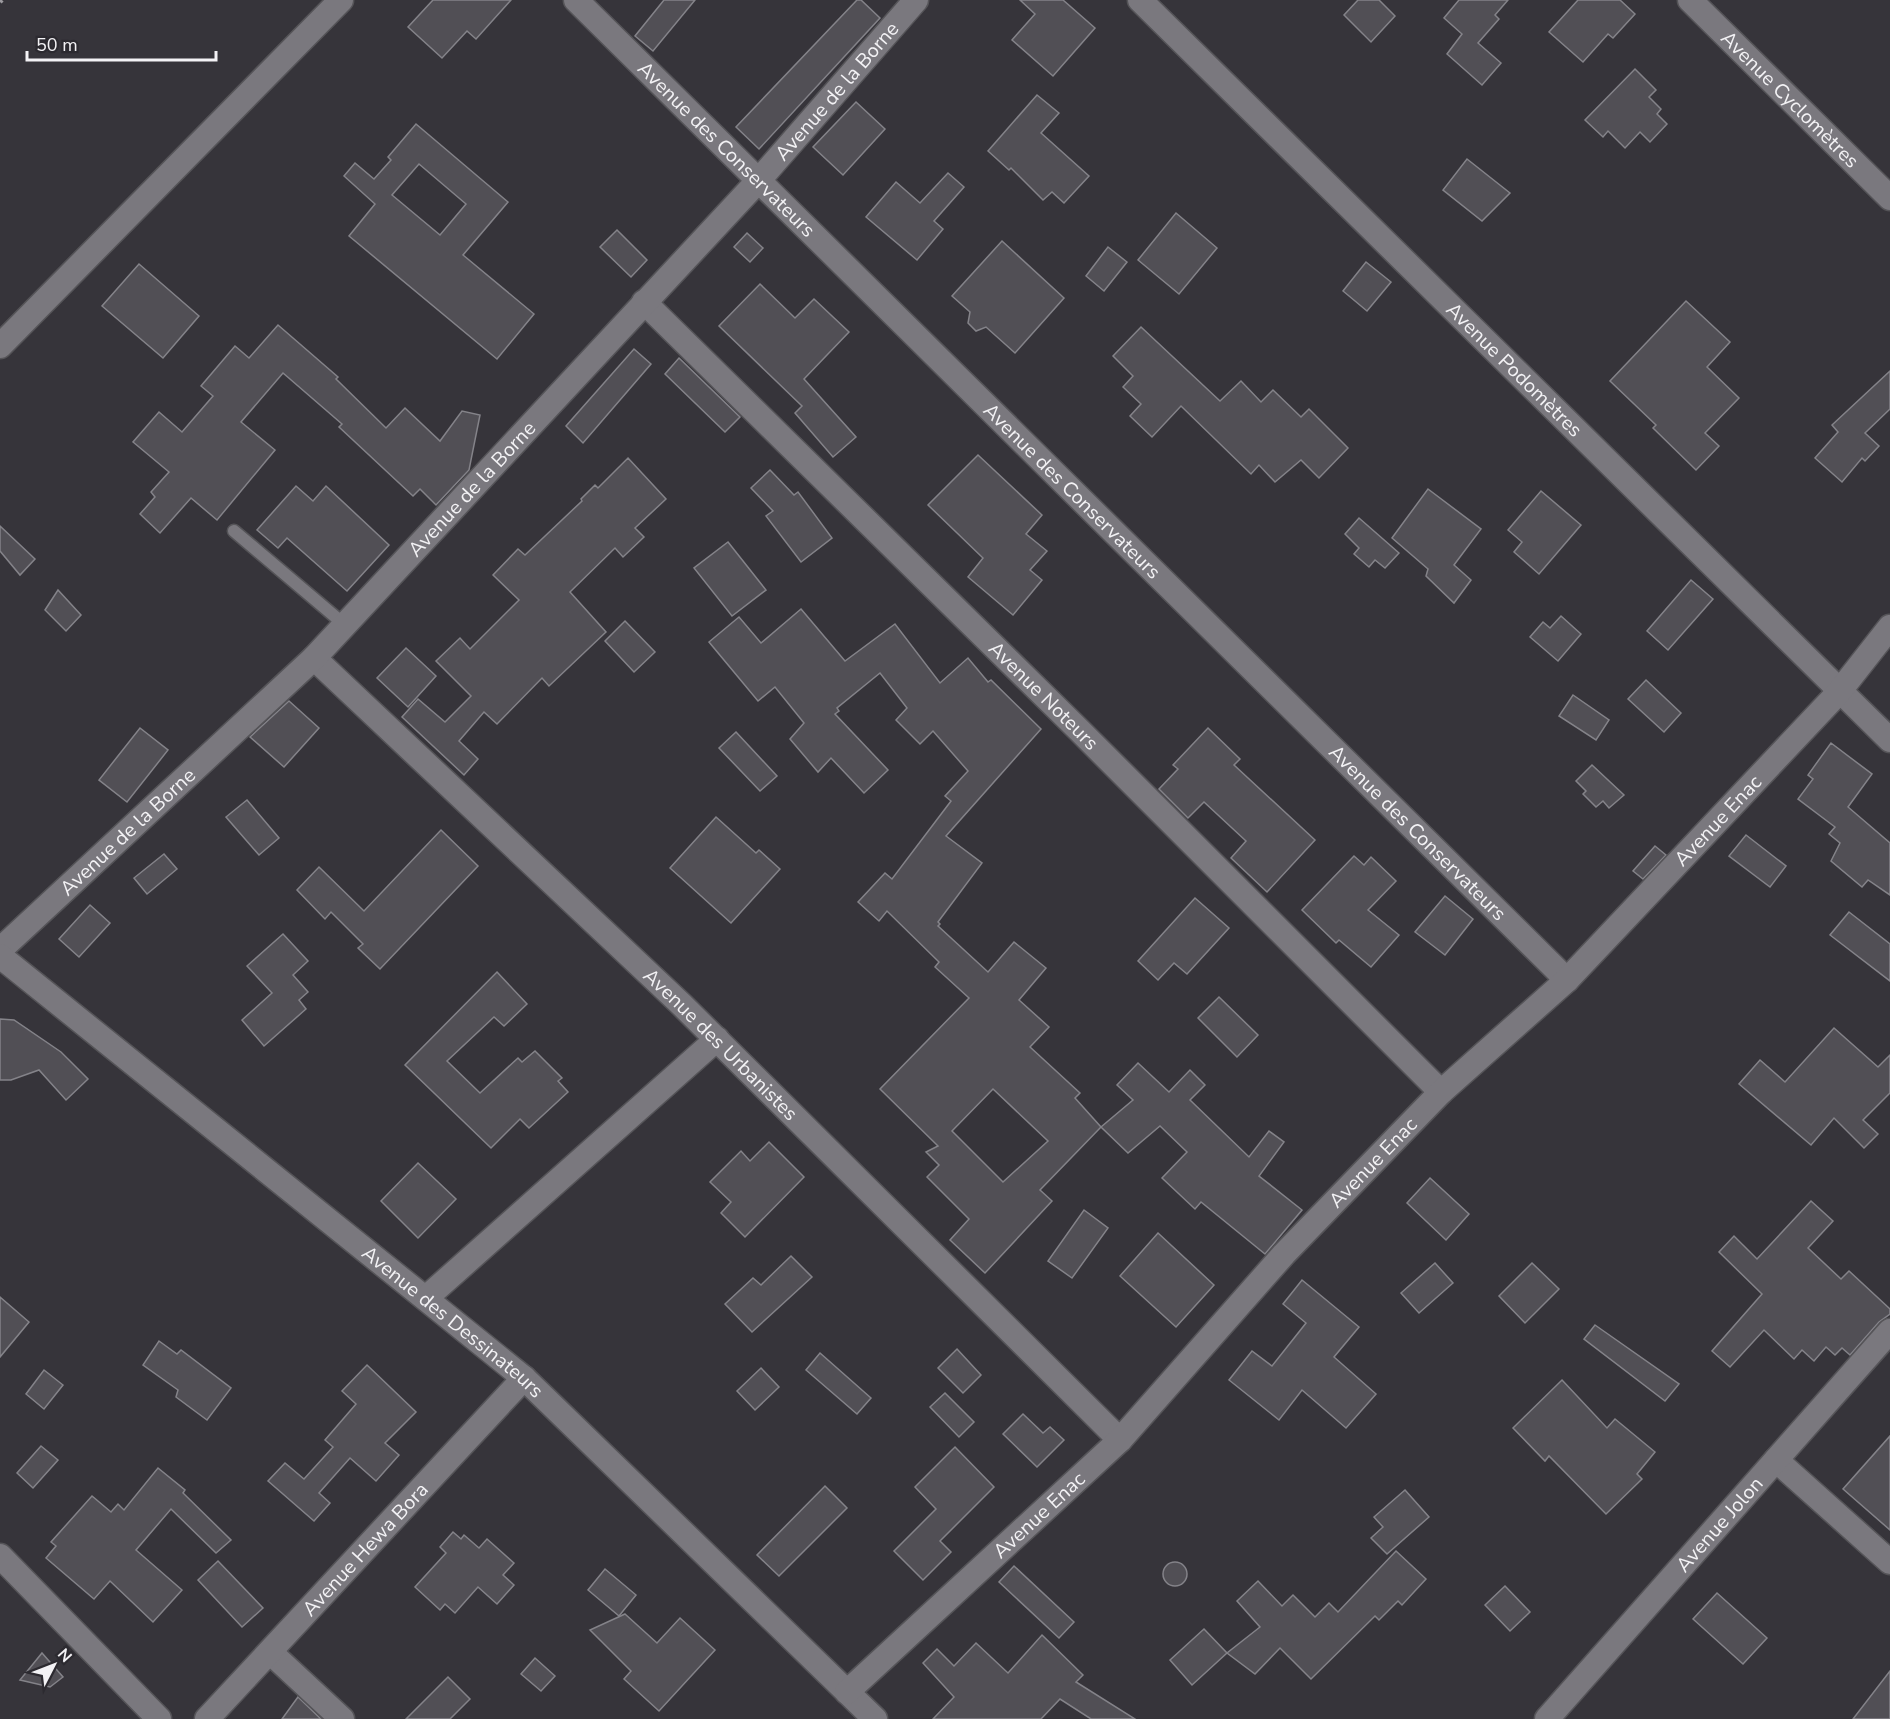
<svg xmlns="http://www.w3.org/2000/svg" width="1890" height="1719" viewBox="0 0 1890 1719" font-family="'Nunito Sans',sans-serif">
	<rect width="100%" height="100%" fill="#36343a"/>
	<g fill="#514f55" stroke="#848389" stroke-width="1.5" fill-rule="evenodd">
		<polygon points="433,0 511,0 476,39 467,31 442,58 408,27"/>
		<polygon points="664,0 695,0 653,51 635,36"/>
		<polygon points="857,0 861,0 880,18 759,149 736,127"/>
		<polygon points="1020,0 1063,0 1095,28 1053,76 1012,40 1035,14"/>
		<polygon points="1358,0 1379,0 1395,16 1371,42 1344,15"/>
		<polygon points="1459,0 1508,0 1495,15 1499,19 1478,43 1501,63 1482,85 1447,54 1462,34 1444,18"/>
		<polygon points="1578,0 1620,0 1635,14 1613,38 1608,34 1583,62 1549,32"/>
		<polygon points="1635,69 1656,90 1649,97 1661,109 1657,114 1667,124 1650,142 1640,132 1625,148 1608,131 1603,137 1585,120"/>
		<polygon points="1037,95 1059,113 1041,133 1089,176 1064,203 1052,192 1043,200 1011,168 1009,170 988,151"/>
		<polygon points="856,102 885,129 843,175 813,147"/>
		<path d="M416,124l92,78 -45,53 71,59 -37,45 -148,-123 26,-32 -31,-28 11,-13 19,16 17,-19 -3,-3zM419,164l47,40 -26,31 -48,-40z"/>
		<polygon points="1467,159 1510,193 1482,221 1443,190"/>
		<polygon points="948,173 964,187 934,221 943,229 917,260 866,217 896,182 920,203"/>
		<polygon points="1176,213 1217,248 1179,294 1138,260"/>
		<polygon points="617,230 647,260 631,277 600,247"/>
		<polygon points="747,233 763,248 750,262 734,247"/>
		<polygon points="1002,241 1064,298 1015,353 986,327 976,331 968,323 970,312 952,296"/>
		<polygon points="1108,247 1127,262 1104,291 1086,276"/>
		<polygon points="1366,262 1391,282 1367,311 1343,291"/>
		<polygon points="139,264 199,316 163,358 102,306"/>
		<polygon points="760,284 795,318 814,299 849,332 804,379 856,437 833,457 795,413 802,406 719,326"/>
		<polygon points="1686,301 1730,342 1707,367 1739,398 1705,433 1719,446 1696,470 1653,428 1656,425 1610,381"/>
		<polygon points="278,325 338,377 336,379 386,428 405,408 440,441 462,411 480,415 469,470 436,505 420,489 413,496 339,427 342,424 283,373 241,422 275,450 217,520 191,498 160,533 140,514 155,497 151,492 169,472 133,442 159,412 182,432 213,396 201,386 235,346 249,358"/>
		<polygon points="1141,327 1220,401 1241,381 1261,402 1273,390 1301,417 1309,409 1348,448 1319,478 1301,460 1275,482 1259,465 1251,474 1181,406 1152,437 1130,416 1141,404 1123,387 1133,376 1113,356"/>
		<polygon points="634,349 651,364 583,443 566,426"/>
		<polygon points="679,358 740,417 725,432 665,374"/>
		<polygon points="1890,371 1890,409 1865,433 1879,446 1865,461 1862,458 1842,482 1815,458 1838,432 1832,425"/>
		<polygon points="978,455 1042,515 1026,534 1047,551 1030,570 1042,580 1013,615 968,577 983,558 928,505"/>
		<polygon points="628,458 666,499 635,528 644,537 623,557 615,548 570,592 606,632 549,686 542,678 497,724 484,712 459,741 478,759 464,775 402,717 418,699 445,722 471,696 436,661 460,638 470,649 519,600 493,575 518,549 525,555 582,501 581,499 595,485 598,488"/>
		<polygon points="770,470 794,495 798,492 832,538 801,562 766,516 773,511 751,488"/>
		<polygon points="296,486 313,501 326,486 389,545 347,591 287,538 278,548 257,530"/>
		<polygon points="1428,489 1481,529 1454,565 1471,580 1454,603 1426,576 1428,569 1392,538"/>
		<polygon points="1541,491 1581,525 1539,574 1514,552 1522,542 1508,530"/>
		<polygon points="1359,518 1399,553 1385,568 1375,560 1369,567 1354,554 1359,548 1345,534"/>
		<polygon points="0,526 35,559 20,575 0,551"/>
		<polygon points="728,542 766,590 732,616 694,568"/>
		<polygon points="1691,580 1713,599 1668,650 1647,631"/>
		<polygon points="58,590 81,615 66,631 45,610"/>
		<path d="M801,609l44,52 50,-37 45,59 28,-25 20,24 3,-2 50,49 -95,107 36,27 -44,59 2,2 -2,2 50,46 26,-30 32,26 -27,32 30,27 -19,20 50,46 -5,5 26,29 -61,63 12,11 -67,72 -35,-33 19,-21 -42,-42 12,-12 -13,-13 12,-6 -58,-57 89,-91 -34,-31 4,-5 -52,-51 -8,10 -21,-19 27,-29 7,6 59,-78 -6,-5 23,-25 -35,-40 -13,13 -24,-24 11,-12 -27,-35 -43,35 2,3 -4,3 53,56 -24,23 -33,-35 -13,14 -28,-33 14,-16 -29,-36 -17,14 -49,-59 30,-25 22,26zM993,1089l55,52 -45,41 -51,-51z"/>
		<polygon points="1561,616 1581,634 1558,661 1530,637 1543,622 1550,628"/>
		<polygon points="625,621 655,652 634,672 605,641"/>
		<polygon points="406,648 436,676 408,707 377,678"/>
		<polygon points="1646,680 1681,713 1664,732 1628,699"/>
		<polygon points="1573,695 1609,720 1596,740 1559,716"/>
		<polygon points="289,701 319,728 284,767 250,737"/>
		<polygon points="140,728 168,750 127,802 99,780"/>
		<polygon points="1208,728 1240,759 1234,765 1315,840 1267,892 1231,858 1246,841 1204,802 1188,818 1159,789 1178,769 1173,765"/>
		<polygon points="736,732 777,776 760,791 719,748"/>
		<polygon points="1831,743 1872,774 1848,807 1890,843 1890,895 1868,880 1862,887 1831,861 1840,843 1829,834 1835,827 1798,799 1813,779 1808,775"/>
		<polygon points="1592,765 1624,795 1609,808 1603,801 1596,807 1583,794 1586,791 1576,781"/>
		<polygon points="247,800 279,838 259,855 226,817"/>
		<polygon points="716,817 756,853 759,850 780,869 731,923 670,868"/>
		<polygon points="441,830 478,866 380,969 358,948 363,944 331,912 325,919 297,890 319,867 364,911"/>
		<polygon points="1746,835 1786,866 1770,887 1729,856"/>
		<polygon points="1655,846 1666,855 1643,879 1633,871"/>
		<polygon points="164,854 177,869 147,894 134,878"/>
		<polygon points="1354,856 1364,865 1371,857 1396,881 1368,910 1399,935 1371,967 1339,940 1336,943 1302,910"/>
		<polygon points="1445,896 1473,919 1445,955 1415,932"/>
		<polygon points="1195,898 1229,928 1187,974 1174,963 1158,980 1138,961"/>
		<polygon points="90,905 110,923 79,957 59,939"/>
		<polygon points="1849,912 1890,944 1890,981 1830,935"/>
		<polygon points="283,934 308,961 293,975 308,992 299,1000 306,1009 264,1046 242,1020 272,993 247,966"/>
		<polygon points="497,972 527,1004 504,1026 494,1017 447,1061 480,1093 518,1058 522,1062 535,1051 562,1078 558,1081 568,1092 529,1128 520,1119 491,1148 405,1065"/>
		<polygon points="1219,997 1258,1035 1237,1057 1198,1018"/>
		<polygon points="0,1019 14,1020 61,1052 88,1079 66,1100 39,1070 11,1080 0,1080"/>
		<polygon points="1834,1028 1878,1067 1890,1055 1890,1093 1863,1120 1878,1134 1864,1148 1834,1118 1811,1145 1739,1084 1760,1060 1785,1082"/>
		<polygon points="1138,1063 1169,1092 1190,1070 1205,1085 1190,1100 1249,1157 1269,1131 1284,1142 1259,1176 1302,1210 1265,1254 1201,1202 1195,1209 1162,1178 1187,1152 1160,1126 1128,1153 1101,1127 1133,1100 1117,1085"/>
		<polygon points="769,1142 804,1177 745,1237 721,1213 731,1202 710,1182 741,1151 750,1161"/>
		<polygon points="418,1163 456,1199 418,1238 381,1201"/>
		<polygon points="1430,1178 1469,1214 1446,1240 1407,1203"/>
		<polygon points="1811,1201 1833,1221 1808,1248 1841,1279 1849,1271 1890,1309 1890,1314 1879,1322 1850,1355 1842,1348 1835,1355 1826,1347 1814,1361 1802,1350 1794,1359 1764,1330 1730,1367 1712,1351 1762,1294 1719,1252 1734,1236 1757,1259"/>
		<polygon points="1084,1210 1108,1228 1072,1278 1048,1261"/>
		<polygon points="1158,1233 1214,1285 1176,1327 1120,1276"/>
		<polygon points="791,1256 812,1277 752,1332 725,1304 753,1278 761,1285"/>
		<polygon points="1435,1263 1453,1283 1419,1313 1401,1293"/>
		<polygon points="1532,1263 1559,1289 1525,1323 1499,1296"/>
		<polygon points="1302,1280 1359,1327 1334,1357 1376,1394 1346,1428 1302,1390 1279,1420 1229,1380 1252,1351 1272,1366 1306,1323 1283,1304"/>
		<polygon points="0,1297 29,1322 0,1357"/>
		<polygon points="1595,1325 1679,1384 1665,1401 1584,1339"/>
		<polygon points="159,1341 177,1354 181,1350 231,1388 207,1420 176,1397 178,1390 143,1365"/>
		<polygon points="957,1349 981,1375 963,1393 938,1368"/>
		<polygon points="820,1353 871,1398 857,1414 806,1370"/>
		<polygon points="367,1365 416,1412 385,1443 399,1455 376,1481 350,1458 319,1493 330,1503 314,1521 268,1481 285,1463 304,1479 333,1447 325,1440 356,1404 342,1391"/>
		<polygon points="761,1368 779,1387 755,1410 737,1391"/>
		<polygon points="44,1370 63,1385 44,1409 26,1394"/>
		<polygon points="1562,1380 1607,1428 1615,1419 1655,1452 1637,1474 1642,1479 1606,1514 1549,1456 1545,1461 1513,1428"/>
		<polygon points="945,1393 974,1422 959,1437 930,1407"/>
		<polygon points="1023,1414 1043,1433 1050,1427 1064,1440 1037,1467 1003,1434"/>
		<polygon points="1890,1436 1890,1530 1843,1489"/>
		<polygon points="41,1446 58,1460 33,1488 17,1473"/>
		<polygon points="955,1447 994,1487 940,1541 951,1552 923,1580 894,1551 936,1509 915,1487"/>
		<polygon points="158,1468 185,1490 183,1493 231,1540 216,1553 171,1509 136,1550 182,1590 153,1622 110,1581 94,1599 46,1558 56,1546 51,1542 92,1496 111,1512 118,1504 124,1510"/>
		<polygon points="825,1486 847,1508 779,1576 757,1555"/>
		<polygon points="1405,1490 1429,1517 1387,1554 1371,1538 1383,1527 1374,1517"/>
		<polygon points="453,1532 461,1539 464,1535 479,1548 487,1539 514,1563 503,1575 514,1585 497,1604 478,1587 455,1613 445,1604 440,1610 415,1587 446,1553 440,1547"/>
		<polygon points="1396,1551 1426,1579 1402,1605 1398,1601 1379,1620 1375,1616 1311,1679 1280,1648 1255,1674 1227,1653 1260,1627 1237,1601 1258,1581 1282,1606 1293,1595 1315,1617 1329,1603 1338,1612"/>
		<polygon points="218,1561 263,1608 242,1627 198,1580"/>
		<circle cx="1175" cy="1574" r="12"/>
		<polygon points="1014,1566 1074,1622 1059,1638 999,1582"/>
		<polygon points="605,1569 636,1595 619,1616 588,1590"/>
		<polygon points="1505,1586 1530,1612 1510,1631 1485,1605"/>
		<polygon points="1717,1593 1767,1638 1743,1664 1693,1619"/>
		<polygon points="625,1614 657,1643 680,1618 715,1650 659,1711 624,1679 631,1671 590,1630"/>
		<polygon points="1204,1629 1227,1653 1192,1685 1170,1660"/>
		<polygon points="1042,1635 1083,1675 1076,1682 1135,1719 1091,1719 1060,1699 1041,1719 933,1719 954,1697 923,1663 937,1649 954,1666 976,1643 1008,1673"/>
		<polygon points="42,1653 63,1677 50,1687 20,1680"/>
		<polygon points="535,1658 555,1676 541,1691 521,1674"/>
		<polygon points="1890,1671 1890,1719 1853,1719"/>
		<polygon points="448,1677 470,1699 450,1719 406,1719"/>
		<polygon points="298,1697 321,1719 282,1719"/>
	</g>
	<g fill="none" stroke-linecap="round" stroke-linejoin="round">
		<g stroke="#555458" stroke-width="15">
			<polyline id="service" points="234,531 345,625"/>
		</g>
		<g stroke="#555458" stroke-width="27">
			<g id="minor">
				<path id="s1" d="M576,0l991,980"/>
				<path id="s2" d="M1140,0l750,740"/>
				<path id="s3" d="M1690,0l200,198"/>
				<path id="s4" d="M644,302l436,429 361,361"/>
				<polyline points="0,346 341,0"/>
				<path id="s5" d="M314,658l368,347 438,435"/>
				<path id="s6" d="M0,950l314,-292 445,-478 157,-180"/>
				<path id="s7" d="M0,956l524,422 351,341"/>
				<polyline points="426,1298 717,1039"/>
				<polyline points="1776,1460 1890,1562"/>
				<polyline points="0,1556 159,1719"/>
				<polyline points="270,1652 342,1719"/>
				<path id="s8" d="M847,1692l273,-252 164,-186 157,-162 126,-112 272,-288 51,-65"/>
				<path id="s9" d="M207,1719l317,-341"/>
				<path id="s10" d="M1547,1719l343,-388"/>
			</g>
		</g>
		<use href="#service" stroke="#7a787e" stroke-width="12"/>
		<use href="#minor" stroke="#7a787e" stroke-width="24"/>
		<polyline stroke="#9d9ba0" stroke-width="4.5" stroke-dasharray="10 10" stroke-linecap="butt" points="0,2 2,0"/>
	</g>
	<g text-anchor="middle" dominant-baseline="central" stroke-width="4.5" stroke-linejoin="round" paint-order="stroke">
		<g font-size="20" fill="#f3f2f5" stroke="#2c2a30">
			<text stroke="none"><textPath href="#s6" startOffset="1200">Avenue de la Borne</textPath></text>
			<text stroke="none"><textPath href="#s3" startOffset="141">Avenue Cyclomètres</textPath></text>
			<text stroke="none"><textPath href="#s1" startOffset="212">Avenue des Conservateurs</textPath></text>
			<text stroke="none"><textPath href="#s2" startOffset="526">Avenue Podomètres</textPath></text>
			<text stroke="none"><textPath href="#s6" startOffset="660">Avenue de la Borne</textPath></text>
			<text stroke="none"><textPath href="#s1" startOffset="698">Avenue des Conservateurs</textPath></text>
			<text stroke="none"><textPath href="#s4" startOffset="561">Avenue Noteurs</textPath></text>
			<text stroke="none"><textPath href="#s8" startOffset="1233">Avenue Enac</textPath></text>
			<text stroke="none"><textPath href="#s6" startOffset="174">Avenue de la Borne</textPath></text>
			<text stroke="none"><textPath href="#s1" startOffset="1184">Avenue des Conservateurs</textPath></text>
			<text stroke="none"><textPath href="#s5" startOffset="561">Avenue des Urbanistes</textPath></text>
			<text stroke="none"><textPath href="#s8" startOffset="747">Avenue Enac</textPath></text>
			<text stroke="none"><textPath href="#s7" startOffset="582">Avenue des Dessinateurs</textPath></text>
			<text stroke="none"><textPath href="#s8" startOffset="261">Avenue Enac</textPath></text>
			<text stroke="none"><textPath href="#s10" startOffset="260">Avenue Jolon</textPath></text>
			<text stroke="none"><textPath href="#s9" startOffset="232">Avenue Hewa Bora</textPath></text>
		</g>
	</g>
	<g transform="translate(54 1665) rotate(48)" stroke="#2c2a30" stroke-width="4.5" paint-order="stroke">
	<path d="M0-4.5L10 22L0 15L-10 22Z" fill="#f3f2f5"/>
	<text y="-9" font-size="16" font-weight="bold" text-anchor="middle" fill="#f3f2f5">N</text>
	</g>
	<path d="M27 51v9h189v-9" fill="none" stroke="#f3f2f5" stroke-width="3"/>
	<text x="36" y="51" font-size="18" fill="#f3f2f5" stroke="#2c2a30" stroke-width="4.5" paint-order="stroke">50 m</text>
</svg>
